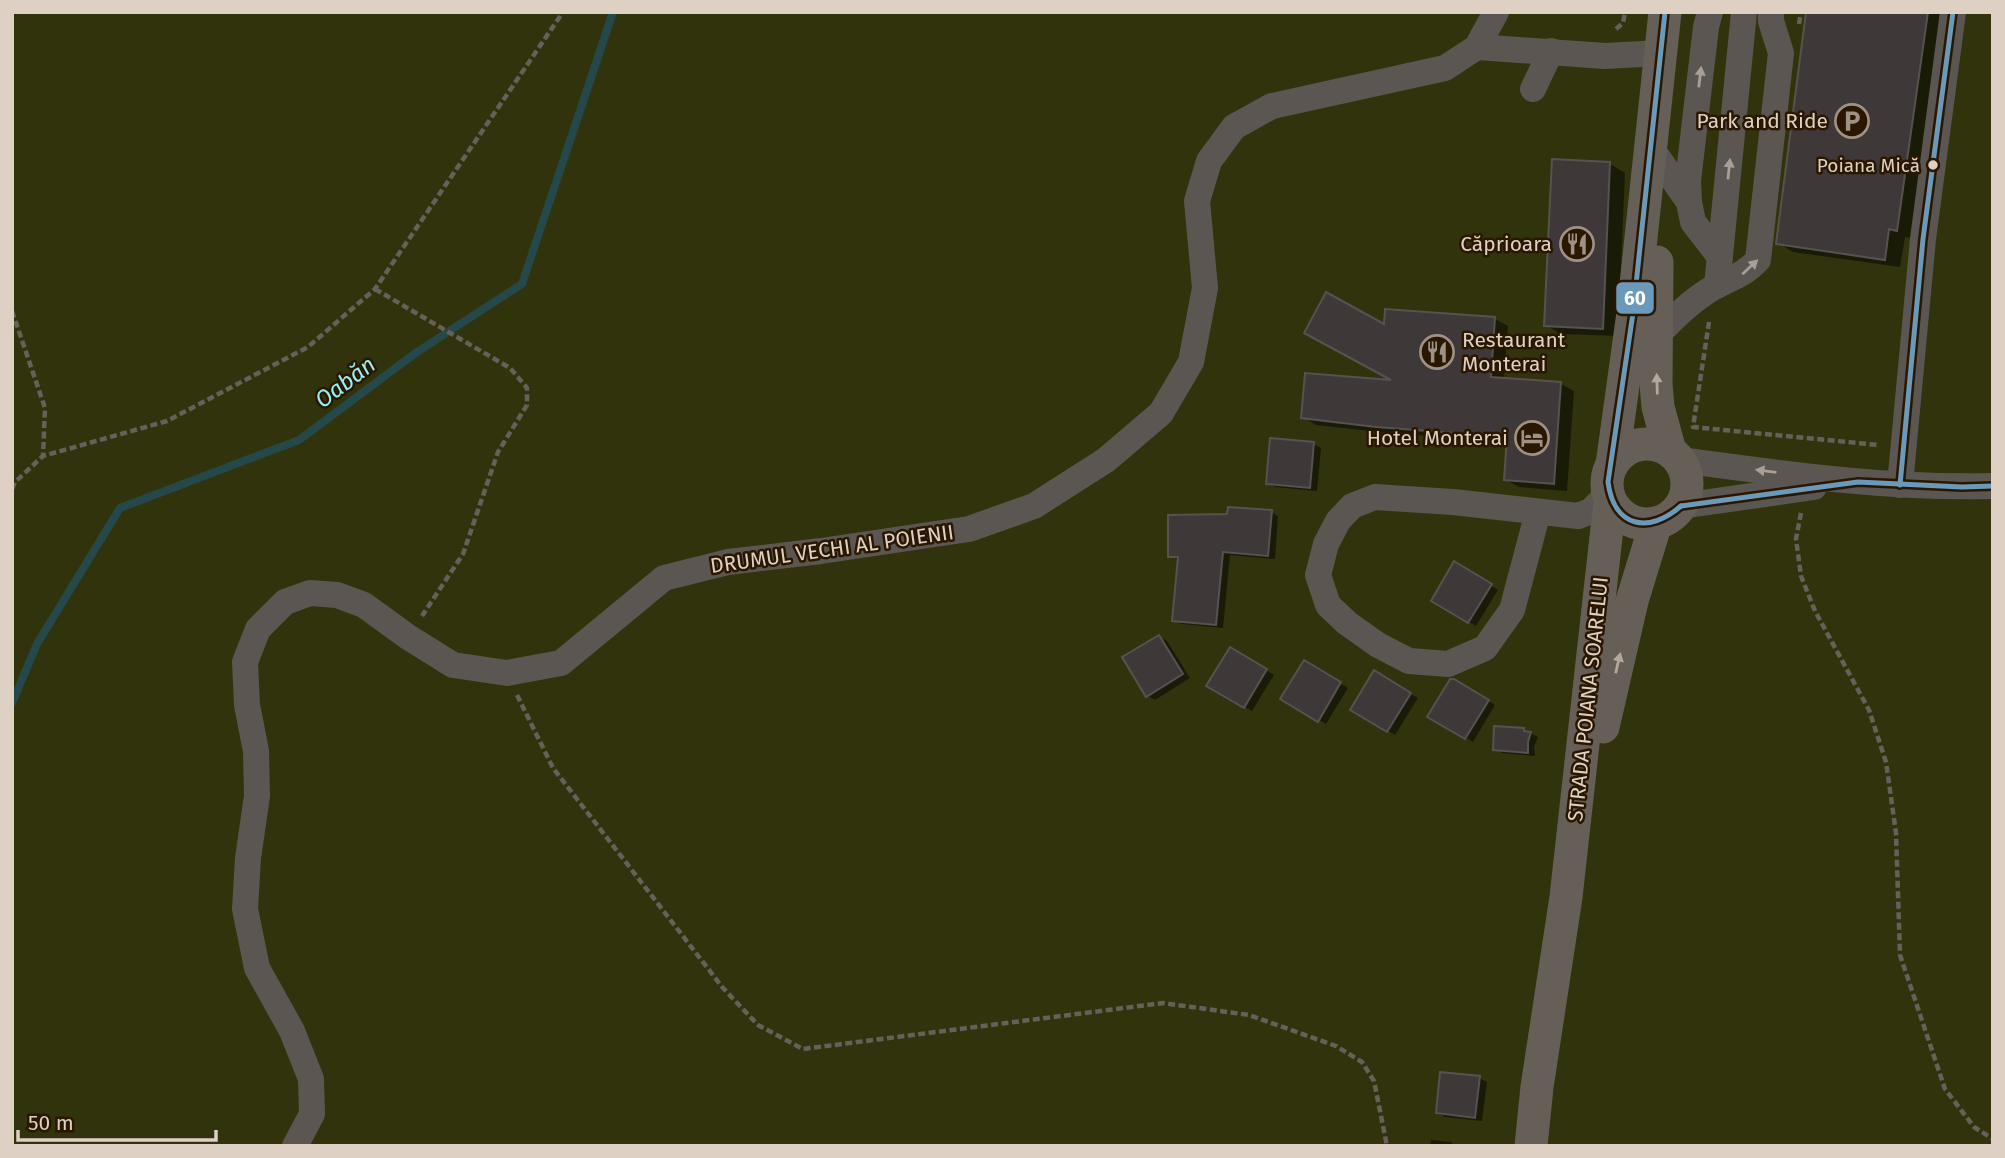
<svg xmlns="http://www.w3.org/2000/svg" width="2005" height="1158" viewBox="0 0 2005 1158" font-family="'Fira Sans',sans-serif">
	<rect width="100%" height="100%" fill="#2a1f12"/>
	<rect fill="#31330c" x="12" y="12" width="1981" height="1134"/>
	<g fill="#0007">
		<polygon points="1808,12 1944,12 1912,238 1905,237 1900,267 1793,252 1778,243"/>
		<polygon points="1610,164 1625,173 1618,336 1561,334 1546,325"/>
		<polygon points="1495,319 1508,326 1504,379 1561,384 1574,391 1567,491 1519,487 1506,480 1509,442 1390,433 1316,425 1303,417 1398,383 1385,327"/>
		<polygon points="1313,444 1321,448 1317,491 1275,487 1268,483"/>
		<polygon points="1271,512 1278,516 1275,559 1230,555 1223,628 1182,624 1174,620 1179,560 1170,556"/>
		<polygon points="1455,564 1498,590 1476,626 1433,600"/>
		<polygon points="1159,637 1167,641 1190,678 1155,700 1148,696"/>
		<polygon points="1231,649 1274,675 1252,711 1208,685"/>
		<polygon points="1305,662 1348,688 1326,724 1283,698"/>
		<polygon points="1374,673 1418,698 1395,735 1352,709"/>
		<polygon points="1454,680 1495,705 1473,742 1430,716"/>
		<polygon points="1524,730 1538,737 1534,747 1535,756 1502,753 1495,749"/>
		<polygon points="1479,1078 1487,1082 1482,1121 1445,1117 1438,1112"/>
		<polygon points="1431,1140 1451,1142 1454,1146 1430,1146"/>
	</g>
	<g fill="none" stroke-linecap="round" stroke-linejoin="round">
		<polyline stroke="#25494b" stroke-width="8" points="12,703 37,644 120,508 299,440 417,352 522,284 613,12"/>
	</g>
	<g fill="#3f3838" stroke="#585151" stroke-width="2">
		<polygon points="1806,12 1928,12 1897,231 1889,229 1885,260 1776,244"/>
		<polygon points="1552,159 1610,162 1603,329 1544,326"/>
		<polygon points="1326,292 1384,324 1385,309 1495,317 1491,377 1561,382 1554,484 1504,480 1507,437 1376,427 1301,418 1305,373 1391,380 1304,333"/>
		<polygon points="1270,438 1314,442 1310,488 1266,484"/>
		<polygon points="1228,507 1272,510 1268,556 1223,552 1216,625 1172,621 1178,557 1168,557 1168,515 1227,514"/>
		<polygon points="1454,561 1492,584 1468,623 1431,601"/>
		<polygon points="1159,635 1183,674 1146,697 1122,657"/>
		<polygon points="1230,647 1267,669 1244,708 1206,686"/>
		<polygon points="1304,660 1341,682 1318,722 1280,699"/>
		<polygon points="1374,670 1411,693 1387,732 1350,710"/>
		<polygon points="1450,679 1454,679 1489,700 1465,739 1427,717"/>
		<polygon points="1494,726 1524,728 1524,731 1531,732 1528,742 1528,753 1493,750"/>
		<polygon points="1440,1072 1480,1076 1475,1118 1436,1113"/>
	</g>
	<g fill="none" stroke-linecap="round" stroke-linejoin="round">
		<g stroke="#66605a" stroke-width="4.5" stroke-dasharray="7 3.5" stroke-linecap="butt">
			<polyline points="1799,24 1801,12"/>
			<polyline points="1616,29 1623,23 1625,12"/>
			<polyline points="375,289 510,368 527,388 527,405 498,452 463,554 422,616"/>
			<polyline points="12,311 45,408 43,456"/>
			<polyline points="1709,322 1693,427 1878,445"/>
			<polyline points="12,489 15,482 43,456 167,421 308,347 375,289 563,12"/>
			<polyline points="1801,513 1796,539 1801,576 1815,611 1869,710 1886,762 1896,833 1900,955 1945,1089 1974,1127 1993,1139"/>
			<polyline points="517,695 553,768 723,988 758,1025 803,1049 1163,1003 1249,1015 1336,1046 1362,1062 1374,1081 1387,1146"/>
		</g>
		<g stroke="#5b5651" stroke-width="26">
			<polyline points="1710,12 1706,27 1688,181 1689,202 1693,222 1720,257"/>
			<polyline points="1477,47 1605,56 1660,53"/>
			<polyline points="1533,89 1551,51"/>
			<polyline points="1656,155 1689,202"/>
			<polyline points="1717,286 1744,12"/>
			<path d="M1657,336c18,-20 36,-37 59,-50 17,-9 28,-11 42,-26l23,-207 -10,-32v-9"/>
			<path d="M1680,460c104,14 208,29 313,26"/>
			<polyline points="1900,485 1923,239 1953,12"/>
			<polyline points="1681,506 1814,487"/>
			<polyline points="1538,512 1512,610 1485,648 1448,664 1409,661 1378,645 1347,623 1328,605 1318,575 1326,544 1338,521 1352,506 1375,497 1453,502 1578,516 1591,511 1607,494"/>
			<polyline points="295,1146 312,1114 311,1079 292,1031 257,968 245,909 248,858 257,796 256,751 247,705 245,662 258,629 285,602 310,593 337,595 364,605 408,637 453,665 507,673 561,663 664,578 728,562 821,551 969,529 1034,506 1106,460 1161,413 1191,362 1205,288 1197,201 1209,161 1234,127 1272,106 1445,68 1477,47 1496,12"/>
		</g>
		<g stroke="#665f58" stroke-width="33">
			<polyline points="1657,262 1656,384 1658,407 1670,451"/>
			<circle cx="1647" cy="484" r="40"/>
			<polyline points="1612,465 1633,313 1665,12"/>
			<polyline points="1603,727 1632,601 1656,523"/>
			<polyline points="1531,1146 1537,1087 1566,897 1610,501"/>
		</g>
		<g stroke="#2a1700" stroke-width="10">
			<g id="bus-1">
				<path d="M1665,12l-32,301 -25,169c6,46 41,52 73,24"/>
				<polyline points="1900,485 1923,239 1953,12"/>
				<polyline points="1681,506 1858,482 1962,487 1993,486"/>
			</g>
		</g>
		<use href="#bus-1" stroke="#6b99ba" stroke-width="5"/>
	</g>
	<defs><path id="oneway-solid" d="M-6-.8H1V-3.2L6.5 0L1 3.2V.8H-6Z" transform="scale(1.75)"/></defs>
	<g fill="#aa9f95">
		<use href="#oneway-solid" transform="translate(1700 77) rotate(-83)"/>
		<use href="#oneway-solid" transform="translate(1729 169) rotate(-84)"/>
		<use href="#oneway-solid" transform="translate(1750 267) rotate(-43)"/>
		<use href="#oneway-solid" transform="translate(1766 471) rotate(-173)"/>
	</g>
	<g fill="#b4a89d">
		<use href="#oneway-solid" transform="translate(1657 384) rotate(-92)"/>
		<use href="#oneway-solid" transform="translate(1618 663) rotate(-77)"/>
	</g>
	<defs>
		<g id="parking-ring" transform="scale(1.75)"><circle r="9.5" fill="#2a1700" stroke="#9f9284" stroke-width="1.5"/><path d="M-3.5-5.5H1a3.5 3.5 0 0 1 0 7H-1V5.5H-3.5ZM-1-3.4V-.6H.8a1.4 1.4 0 0 0 0-2.8Z" fill="#9f9284"/></g>
		<g id="restaurant-ring" transform="scale(1.75)"><circle r="9.5" fill="#2a1700" stroke="#9f9284" stroke-width="1.5"/><path d="M-5-6h1v4h1v-4h1v4h1v-4h1v5L-1.5 .5V6h-2V.5L-5-1ZM5-6V6H3V1.5H1.5Q1.5-4 5-6Z" fill="#9f9284"/></g>
		<g id="hotel-ring" transform="scale(1.75)"><circle r="9.5" fill="#2a1700" stroke="#9f9284" stroke-width="1.5"/><path d="M-6-4.5h1.5V1H6V5H4.5V3h-9V5H-6ZM-4 0a1.8 1.8 0 1 1 3.6 0ZM.5 0V-2.5h3Q6-2.5 6 0Z" fill="#9f9284"/></g>
	</defs>
	<g fill-rule="evenodd">
		<use href="#parking-ring" x="1852" y="121"/>
		<use href="#restaurant-ring" x="1577" y="244"/>
		<use href="#restaurant-ring" x="1437" y="352"/>
		<use href="#hotel-ring" x="1532" y="438"/>
	</g>
	<circle fill="#ded0c2" stroke="#2a1700" stroke-width="2.5" cx="1933" cy="165" r="6"/>
	<g text-anchor="middle" dominant-baseline="central" stroke-width="5" stroke-linejoin="round" paint-order="stroke">
		<g font-size="19" fill="#ded0c2" stroke="#2a1700" text-anchor="end">
			<text x="1920" y="165">Poiana Mică</text>
		</g>
		<g font-size="21" fill="#ded0c2" stroke="#2a1700" text-anchor="end">
			<text x="1828" y="121">Park and Ride</text>
			<text x="1552" y="244">Căprioara</text>
			<text x="1462" y="340" text-anchor="start">Restaurant<tspan x="1462" dy="24">Monterai</tspan></text>
			<text x="1508" y="438">Hotel Monterai</text>
		</g>
		<g font-size="21" fill="#ded0c2" stroke="#2a1700">
			<text transform="translate(832 549) rotate(-8)">DRUMUL VECHI AL POIENII</text>
			<text transform="translate(1588 699) rotate(-84)">STRADA POIANA SOARELUI</text>
		</g>
		<g font-size="23" font-style="italic" fill="#95f0f8" stroke="#2a1700">
			<text transform="translate(345 382) rotate(-37)">Oabăn</text>
		</g>
	</g>
	<rect stroke="#2a1700" stroke-width="2.5" x="1615" y="281" width="40" height="34" rx="7" fill="#6b99ba"/>
	<g font-size="19" text-anchor="middle" font-weight="bold" fill="#fff">
		<text x="1635" y="305">60</text>
	</g>
	<rect width="2005" height="1158" fill="none" stroke="#ded0c2" stroke-width="28"/>
	<path d="M18 1130v10h198v-10" fill="none" stroke="#ded0c2" stroke-width="3.5"/>
	<text x="28" y="1130" font-size="21" fill="#ded0c2" stroke="#2a1700" stroke-width="5" paint-order="stroke">50 m</text>
</svg>
